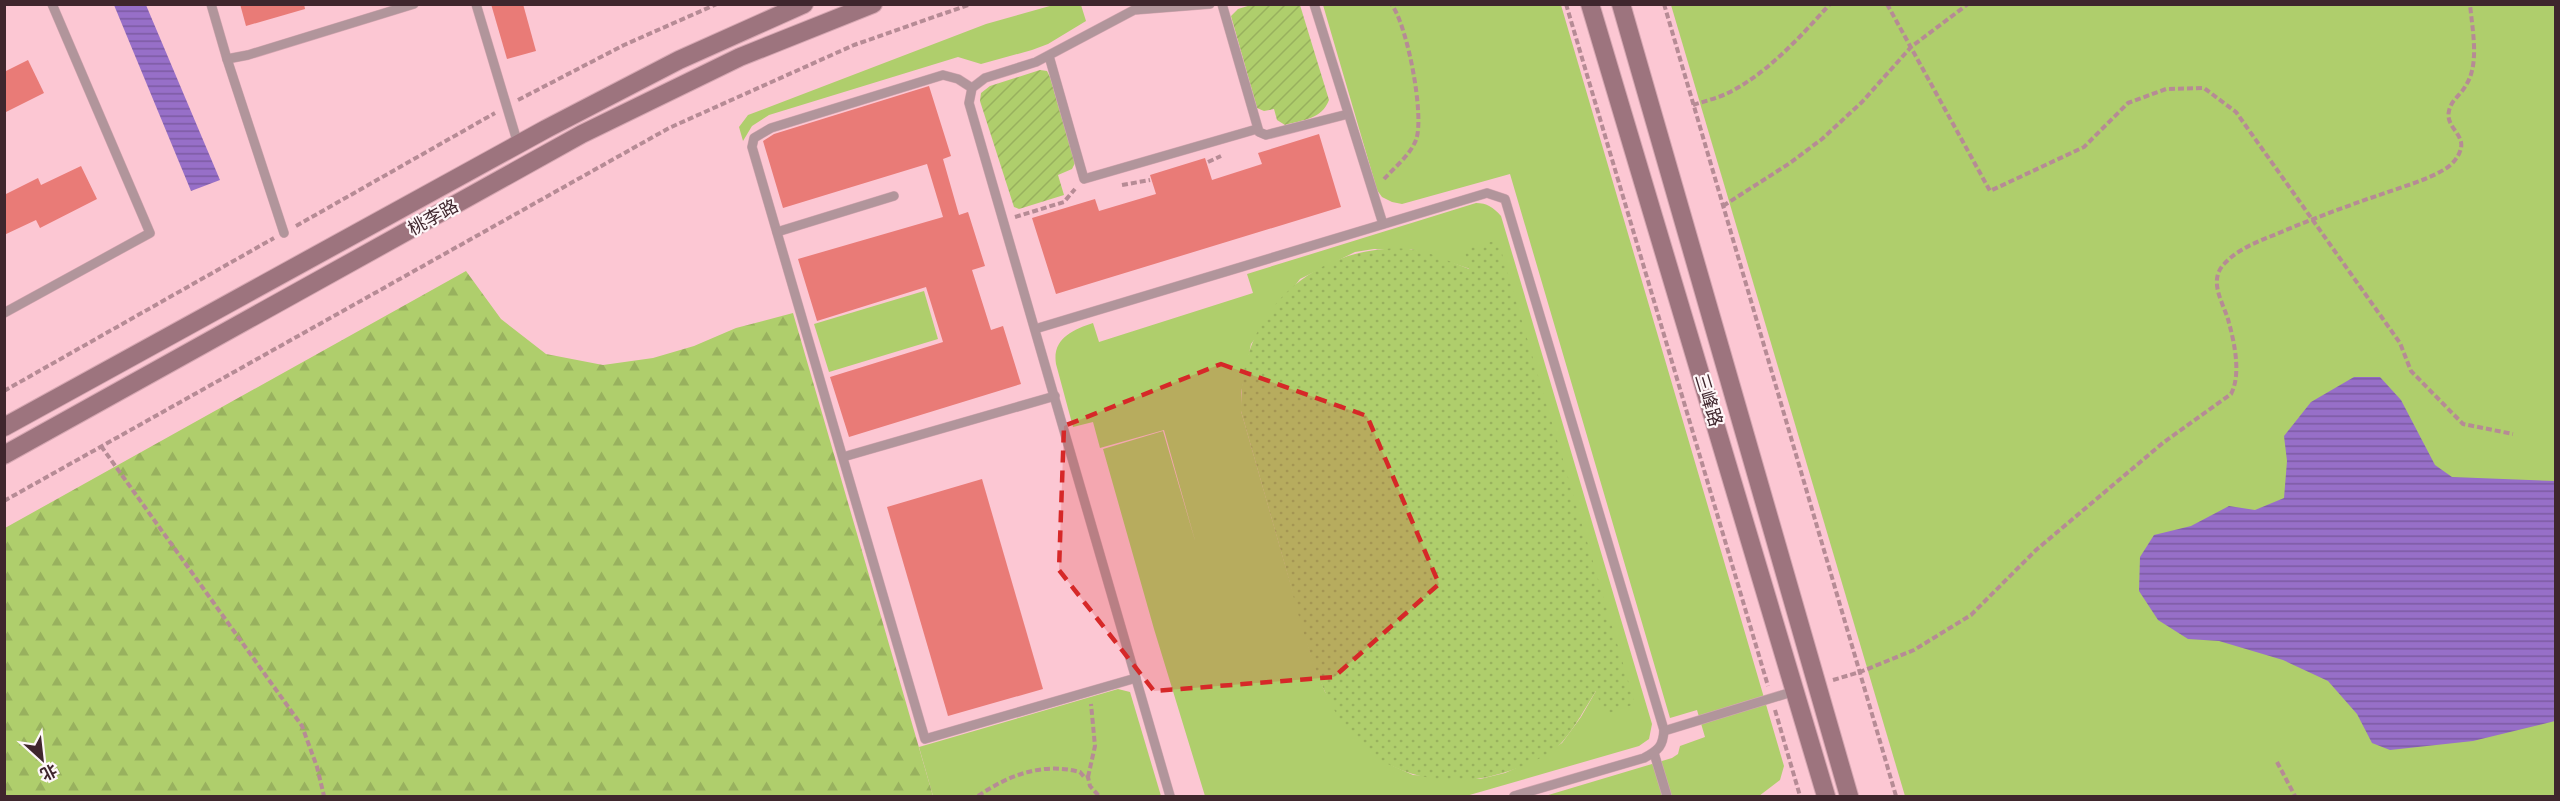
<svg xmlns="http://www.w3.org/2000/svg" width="2560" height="801" viewBox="0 0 2560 801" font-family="Quicksand,'Noto Sans SC',sans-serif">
	<defs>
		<pattern id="forest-firs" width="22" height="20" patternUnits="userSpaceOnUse" patternTransform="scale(1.5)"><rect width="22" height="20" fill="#afce6c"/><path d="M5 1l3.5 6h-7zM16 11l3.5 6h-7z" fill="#98b15e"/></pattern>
		<pattern id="park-dots" width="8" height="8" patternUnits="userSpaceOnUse" patternTransform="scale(1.5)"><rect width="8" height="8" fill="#afce6c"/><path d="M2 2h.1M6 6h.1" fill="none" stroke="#98b15e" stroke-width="1.8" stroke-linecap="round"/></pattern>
		<pattern id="garden-furrows" width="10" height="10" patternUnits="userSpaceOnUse" patternTransform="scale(1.5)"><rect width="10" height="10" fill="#afce6c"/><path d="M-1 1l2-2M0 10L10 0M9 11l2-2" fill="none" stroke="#98b15e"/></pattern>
		<pattern id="water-rules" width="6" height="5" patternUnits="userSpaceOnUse" patternTransform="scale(1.5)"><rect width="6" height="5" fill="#976fc8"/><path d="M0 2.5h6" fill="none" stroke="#7d5ba3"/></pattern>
	</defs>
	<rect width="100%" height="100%" fill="#fcc7d3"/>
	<g fill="#afce6c" fill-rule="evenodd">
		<polygon points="1057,4 1081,5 1086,21 1048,44 1032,50 981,64 958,57 769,115 752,126 743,141 739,127 748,115 986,24"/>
		<polygon points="1323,5 1561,5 1784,766 1780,780 1759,796 1545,796 1672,758 1678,754 1680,746 1705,737 1697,710 1670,718 1510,174 1402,204 1392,202 1382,197 1377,190"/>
		<polygon points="1671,5 2555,5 2555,796 1905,796"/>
		<path d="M1476,203c11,0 17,4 25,13l151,508 -3,15 -10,7 -173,50h-261l-51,-167 -51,-180 60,-18 33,113 -32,-114 -64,18 -7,-26 -20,5 -17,-63c-4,-25 16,-34 37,-41l6,19 154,-49 -6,-19zM1374,249h37l59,20 126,422 -15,26 -19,26 -22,14 -35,16 -25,6 -67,-4 -20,-9 -23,-14 -45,-60 -15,-40 -69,-241v-18l10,-49 49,-65 55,-27z"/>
		<polygon points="924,291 938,339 829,372 814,324"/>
		<polygon points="1118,689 1130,692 1161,796 933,796 919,747"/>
	</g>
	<polygon fill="url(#forest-firs)" points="466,271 501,319 546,354 603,365 653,358 694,346 736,328 793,313 933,796 5,796 5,528"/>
	<path fill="url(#park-dots)" d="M1498,240l137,464 -31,11 -8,-24c-11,17 -20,35 -33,50 -18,21 -68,37 -95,39 -39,3 -85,-10 -112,-40 -39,-41 -55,-118 -70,-171 -15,-53 -30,-105 -45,-158 0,-22 2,-46 11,-67 25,-63 90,-100 157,-95 20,2 41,13 60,20l-5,-20z"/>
	<g fill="url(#garden-furrows)">
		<path d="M1251,5h49l29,95c-7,19 -26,20 -44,25l-8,-5 -3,-11 -10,2 -7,-3 -26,-92 7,-7z"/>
		<polygon points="1040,70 1047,71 1050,77 1075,163 1072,169 1058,175 1064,195 1019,209 1014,207 980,101 981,93 990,86"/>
	</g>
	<g fill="url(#water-rules)">
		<polygon points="114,5 146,5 220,180 191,191"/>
		<polygon points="2354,377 2380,377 2401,400 2435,465 2452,477 2555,481 2555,721 2473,741 2390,750 2372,743 2357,714 2328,681 2283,660 2219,641 2188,639 2158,620 2139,591 2140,557 2154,535 2191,526 2229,506 2255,510 2284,498 2287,461 2284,436 2311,402"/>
	</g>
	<g fill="#e97b77">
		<polygon points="240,4 304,4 305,9 246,26"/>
		<polygon points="491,4 523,4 536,51 507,59"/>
		<polygon points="28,60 44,93 4,113 4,72"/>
		<polygon points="929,86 951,156 943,159 959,215 968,212 985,266 972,270 991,330 1003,326 1021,384 849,437 830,377 943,342 926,287 817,321 798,259 943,217 927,164 783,208 763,141 774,134"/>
		<polygon points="1319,134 1341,207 1056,294 1032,218 1095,199 1099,211 1156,194 1150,175 1205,158 1212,180 1262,164 1258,153"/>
		<polygon points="81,166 97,199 40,228 36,220 4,235 4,195 38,178 41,185"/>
		<polygon points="982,479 1043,689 948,716 887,507"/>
	</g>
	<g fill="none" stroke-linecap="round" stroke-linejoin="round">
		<g stroke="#d6a7b2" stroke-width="10">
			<g id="lane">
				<polyline points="211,4 227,59 248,55 414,4"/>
				<polyline points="476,4 518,144"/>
				<polyline points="1222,4 1259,132 1266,135 1348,114"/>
				<polyline points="1314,4 1383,224"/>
				<polyline points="1049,56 1084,179 1257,129"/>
				<polyline points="227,59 284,233"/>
				<polyline points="972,88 958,79 943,75 771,128 754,138 752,147 925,739 1136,678"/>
				<polyline points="777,232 894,196"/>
				<polyline points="4,313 150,233 52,4"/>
				<path d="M1035,329l452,-136 18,6 159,531c-1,16 -5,20 -20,28l-130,38"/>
				<polyline points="843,457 1055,396"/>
				<polyline points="1664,731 1795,691"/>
				<polyline points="1654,753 1667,796"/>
				<polyline points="1170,796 969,103 972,88 985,78 1036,62 1134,10 1210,4"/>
			</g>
		</g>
		<g stroke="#d6a7b2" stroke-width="20">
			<g id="secondary">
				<polyline points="1590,4 1826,796"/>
				<polyline points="1621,4 1849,796"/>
				<polyline points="4,427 546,129 679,60 804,4"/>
				<polyline points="4,455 582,134 740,57 873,4"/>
			</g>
		</g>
		<g stroke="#b68b95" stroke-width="4" stroke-dasharray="6 3" stroke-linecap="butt">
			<polyline points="1566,4 1768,686"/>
			<polyline points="1664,4 1896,796"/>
			<polyline points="1887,4 1990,191 2084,147 2128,103 2166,89 2204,88 2236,112 2400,343 2411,371 2463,424 2513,434"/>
			<polyline points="518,100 624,45 717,4"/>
			<path d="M1693,105c12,-4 25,-7 35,-12 40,-20 72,-56 102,-89"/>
			<polyline points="1208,162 1221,156"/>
			<path d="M1384,179c11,-12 26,-24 32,-39 9,-24 -9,-117 -25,-136"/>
			<polyline points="1122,185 1150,180"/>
			<polyline points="1723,206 1790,163 1822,139 1862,102 1911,47 1968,4"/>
			<polyline points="1015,217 1064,202 1075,189"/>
			<polyline points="296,226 495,113"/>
			<polyline points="4,391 274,238"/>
			<polyline points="101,446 302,726 317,767 324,796"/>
			<polyline points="4,501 669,128 854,45 971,4"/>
			<path d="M1833,680l27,-8 54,-22 57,-35 65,-65 128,-108 67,-48c10,-19 4,-49 -2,-71 -4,-18 -22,-41 -5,-59 15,-16 35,-23 55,-31 35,-15 71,-28 106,-40 20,-7 42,-13 60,-24 7,-4 14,-12 16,-21 3,-14 -16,-22 -12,-37 2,-11 12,-16 17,-26 14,-21 6,-57 4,-81"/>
			<polyline points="1775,710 1800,796"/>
			<polyline points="2277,762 2295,796"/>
			<polyline points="1088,777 1095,746 1091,704"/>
			<path d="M978,796c31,-21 64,-34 102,-24l5,6 3,-1 2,9 9,10"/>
		</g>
		<use href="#lane" stroke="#b1959b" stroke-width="9"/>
		<use href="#secondary" stroke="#9d747e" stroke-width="18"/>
	</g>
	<path fill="#d62828" fill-opacity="0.2" stroke="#d62828" stroke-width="4.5" stroke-dasharray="12 8" stroke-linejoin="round" d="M1221,364l146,52 72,168 -105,93 -180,14 -95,-121 5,-144z"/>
	<g text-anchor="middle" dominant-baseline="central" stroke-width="4.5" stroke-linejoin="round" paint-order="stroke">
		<g font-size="18" fill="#3f262d" stroke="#fef6f8">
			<text transform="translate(433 217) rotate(-29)">桃李路</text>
			<text transform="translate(1709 400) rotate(73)">三峰路</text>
		</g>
	</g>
	<rect width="2560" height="801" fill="none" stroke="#3f262d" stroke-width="12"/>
	<g transform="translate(42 759) rotate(153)" stroke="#fef6f8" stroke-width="4.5" paint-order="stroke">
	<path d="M0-4.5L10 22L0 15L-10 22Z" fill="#3f262d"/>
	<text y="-9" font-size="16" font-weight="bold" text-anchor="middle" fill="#3f262d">北</text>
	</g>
</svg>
